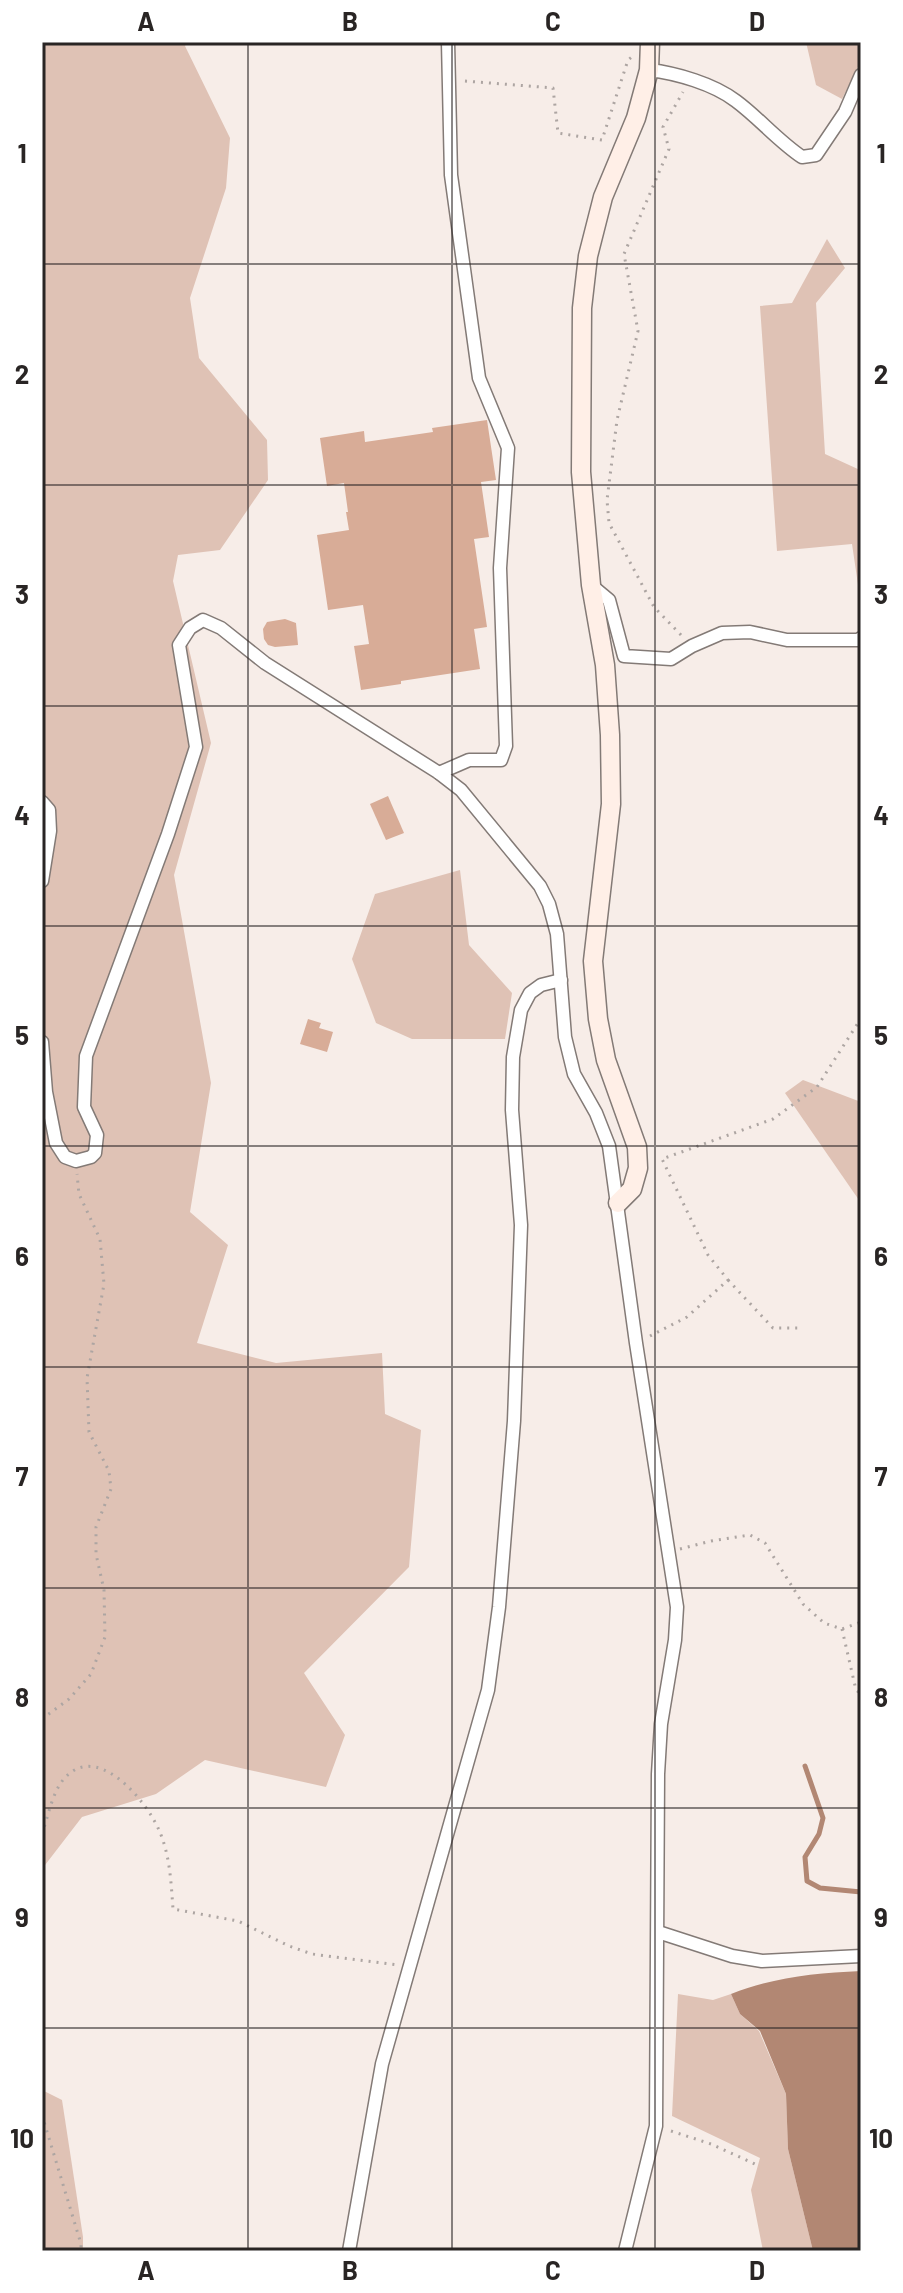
<svg xmlns="http://www.w3.org/2000/svg" width="903" height="2293" viewBox="0 0 903 2293" font-family="Barlow,sans-serif">
	<rect width="100%" height="100%" fill="#f7ede8"/>
	<g fill="#dfc2b5">
		<polygon points="42,42 187,42 185,46 230,138 226,188 190,298 199,358 267,440 268,480 220,550 178,555 173,581 211,743 174,875 211,1083 190,1212 228,1245 197,1343 276,1363 382,1353 385,1414 421,1430 409,1567 304,1673 345,1735 326,1787 205,1760 156,1794 82,1817 42,1869"/>
		<polygon points="806,42 860,42 859,65 842,99 816,85"/>
		<polygon points="827,239 845,268 816,303 825,454 860,470 861,605 852,544 777,551 760,306 792,303"/>
		<polygon points="460,870 469,945 512,993 505,1039 412,1039 376,1023 352,959 375,894"/>
		<polygon points="803,1080 861,1102 861,1203 785,1093"/>
		<polygon points="678,1994 713,2000 731,1994 740,2014 759,2031 786,2094 788,2149 813,2251 763,2251 751,2190 760,2158 672,2116"/>
		<polygon points="42,2090 62,2100 83,2237 83,2251 42,2251"/>
	</g>
	<path fill="#b28773" d="M861,1971v280h-48l-25,-102 -2,-55 -26,-63 -20,-17 -9,-20c44,-17 83,-21 130,-23z"/>
	<g fill="none" stroke-linecap="round" stroke-linejoin="round">
		<polyline stroke="#b28773" stroke-width="5" points="805,1766 823,1818 819,1834 805,1857 807,1881 820,1888 861,1892"/>
	</g>
	<g fill="#d8ac97">
		<polygon points="487,420 496,480 481,482 489,537 474,539 487,627 474,629 480,669 401,681 401,684 361,690 354,646 369,644 363,605 328,610 317,535 349,530 346,512 348,512 344,483 327,486 320,438 364,431 365,442 433,432 432,428"/>
		<polygon points="285,619 296,623 298,645 275,647 268,645 264,639 263,629 267,622"/>
		<polygon points="388,796 404,833 386,840 370,804"/>
		<polygon points="308,1019 321,1023 319,1028 333,1032 327,1052 300,1044"/>
	</g>
	<g fill="none" stroke-linecap="round" stroke-linejoin="round">
		<g stroke="#837a76" stroke-width="15">
			<g id="street">
				<path d="M649,70c27,3 65,14 87,31 23,17 42,40 66,56l14,-2 29,-43 16,-37"/>
				<polyline points="591,585 609,600 624,656 671,659 692,646 722,633 750,632 787,640 858,640 861,638"/>
				<polyline points="439,773 469,760 501,760 506,746 500,568 508,448 479,378 451,175 448,42"/>
				<polyline points="42,802 49,810 50,831 42,881"/>
				<polyline points="42,1042 46,1092 56,1143 65,1157 76,1161 91,1157 95,1153 97,1135 84,1107 86,1056 168,834 196,747 179,645 190,628 203,620 221,628 265,663 439,773 461,790 540,886 549,904 557,934 565,1037 574,1074 596,1113 609,1146 636,1343 677,1607 675,1640 661,1724 658,1774 656,2126 625,2251"/>
				<polyline points="658,1932 732,1956 762,1961 861,1956"/>
				<polyline points="349,2251 382,2064 488,1690 499,1607 514,1421 521,1225 512,1110 513,1057 521,1010 530,993 541,985 561,980"/>
			</g>
		</g>
		<g stroke="#837a76" stroke-width="21">
			<polyline id="secondary" points="618,1203 632,1189 638,1168 637,1147 606,1060 598,1019 593,961 611,804 610,735 605,665 591,585 581,472 582,308 588,256 603,197 636,118 649,70 650,42"/>
		</g>
		<g stroke="#ada5a2" stroke-width="3" stroke-dasharray="2 6" stroke-linecap="butt">
			<polyline points="465,81 553,88 558,133 602,140 628,60 633,56"/>
			<polyline points="681,635 654,607 609,523 607,500 617,420 638,331 624,254 669,149 663,127 683,92"/>
			<polyline points="728,1280 773,1328 801,1328"/>
			<polyline points="650,1336 687,1317 728,1280 708,1255 662,1159 773,1119 817,1087 858,1023"/>
			<polyline points="680,1549 711,1541 750,1535 765,1543 803,1604 824,1623 842,1629 861,1622"/>
			<polyline points="842,1629 856,1690 861,1694"/>
			<polyline points="42,1719 69,1699 91,1674 105,1637 104,1590 96,1554 96,1527 111,1489 109,1471 89,1432 87,1378 104,1284 100,1239 79,1194 77,1174"/>
			<path d="M42,1834c7,-20 11,-48 28,-61 33,-26 78,31 89,57 11,25 12,52 14,79l65,12 51,25 23,8 86,11"/>
			<polyline points="42,2115 81,2244 81,2251"/>
			<polyline points="671,2131 711,2144 755,2164"/>
		</g>
		<use href="#street" stroke="#fff" stroke-width="12"/>
		<use href="#secondary" stroke="#ffefe7" stroke-width="18"/>
	</g>
	<path fill="none" stroke="#292524" stroke-width="2" stroke-opacity="0.55" d="M248,42v2209M452,42v2209M655,42v2209M42,264h819M42,485h819M42,706h819M42,926h819M42,1146h819M42,1367h819M42,1588h819M42,1808h819M42,2028h819"/>
	<rect width="903" height="2293" fill="none" stroke="#ffffff" stroke-width="88"/>
	<rect x="44" y="44" width="815" height="2205" fill="none" stroke="#292524" stroke-width="3"/>
	<g font-size="26" text-anchor="middle" font-weight="bold" fill="#292524">
		<text x="146" y="31">A</text>
		<text x="350" y="31">B</text>
		<text x="553" y="31">C</text>
		<text x="757" y="31">D</text>
		<text x="22" y="163">1</text>
		<text x="881" y="163">1</text>
		<text x="22" y="384">2</text>
		<text x="881" y="384">2</text>
		<text x="22" y="604">3</text>
		<text x="881" y="604">3</text>
		<text x="22" y="825">4</text>
		<text x="881" y="825">4</text>
		<text x="22" y="1045">5</text>
		<text x="881" y="1045">5</text>
		<text x="22" y="1266">6</text>
		<text x="881" y="1266">6</text>
		<text x="22" y="1486">7</text>
		<text x="881" y="1486">7</text>
		<text x="22" y="1707">8</text>
		<text x="881" y="1707">8</text>
		<text x="22" y="1927">9</text>
		<text x="881" y="1927">9</text>
		<text x="22" y="2148">10</text>
		<text x="881" y="2148">10</text>
		<text x="146" y="2280">A</text>
		<text x="350" y="2280">B</text>
		<text x="553" y="2280">C</text>
		<text x="757" y="2280">D</text>
	</g>
</svg>
